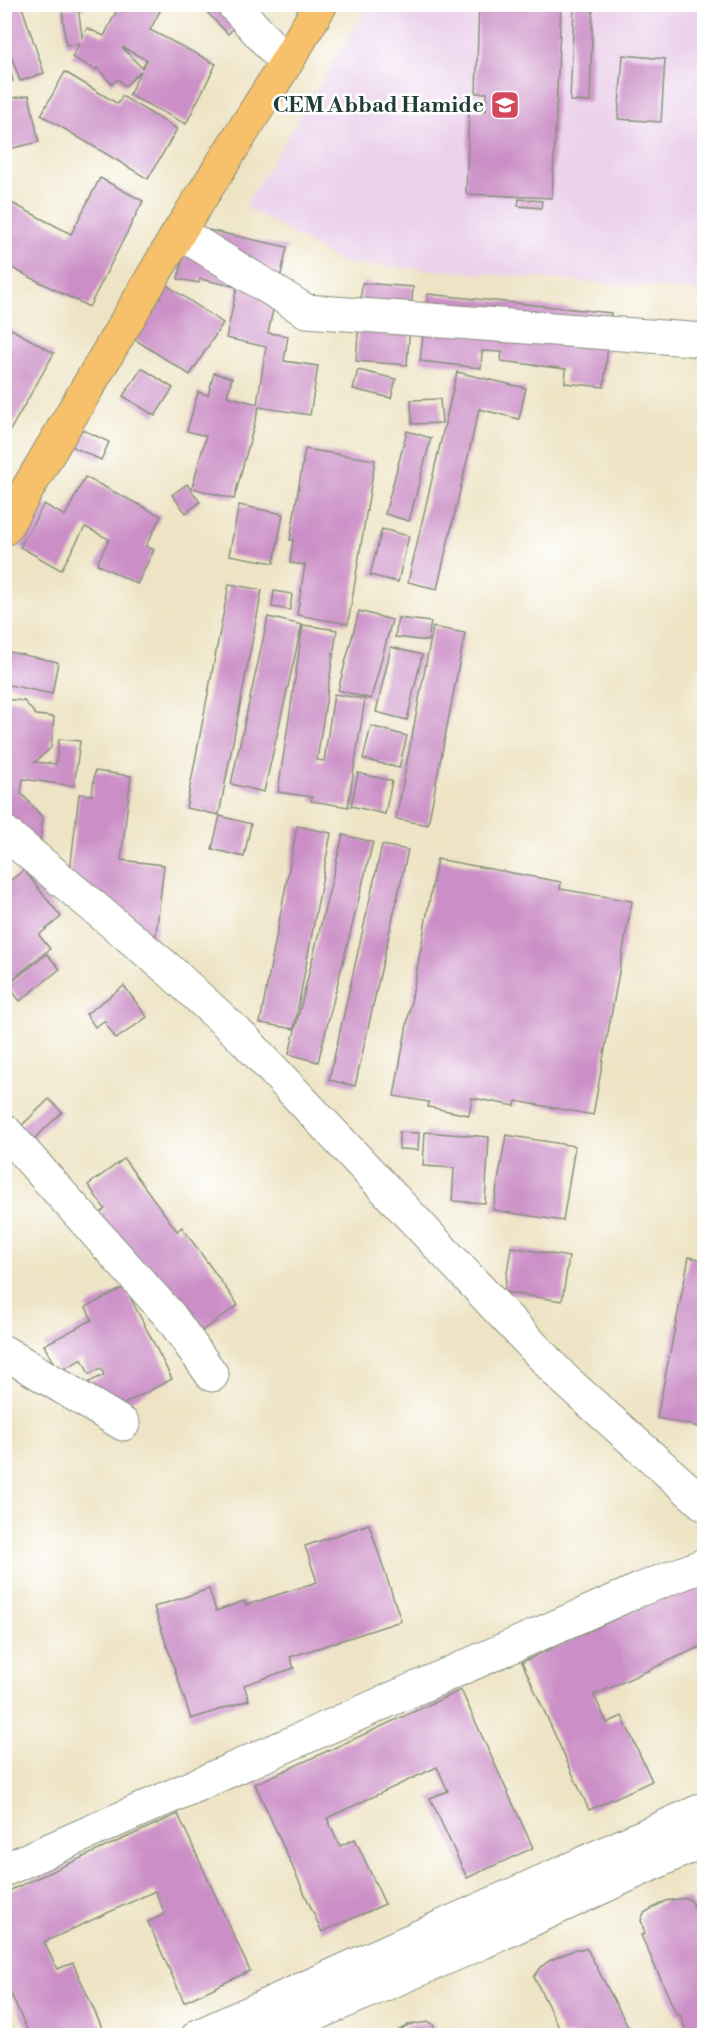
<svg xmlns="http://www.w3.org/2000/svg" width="709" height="2040" viewBox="0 0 709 2040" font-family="'Libre Bodoni',serif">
	<rect width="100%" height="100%" fill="#fff"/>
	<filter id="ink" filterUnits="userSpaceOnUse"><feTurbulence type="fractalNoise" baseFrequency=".0167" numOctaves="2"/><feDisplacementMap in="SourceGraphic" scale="12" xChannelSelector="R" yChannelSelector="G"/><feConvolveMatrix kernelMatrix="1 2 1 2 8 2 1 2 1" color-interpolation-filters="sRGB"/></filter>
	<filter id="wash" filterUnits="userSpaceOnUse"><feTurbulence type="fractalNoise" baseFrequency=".008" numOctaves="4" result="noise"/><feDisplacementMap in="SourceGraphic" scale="24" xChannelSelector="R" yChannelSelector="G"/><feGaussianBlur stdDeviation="1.35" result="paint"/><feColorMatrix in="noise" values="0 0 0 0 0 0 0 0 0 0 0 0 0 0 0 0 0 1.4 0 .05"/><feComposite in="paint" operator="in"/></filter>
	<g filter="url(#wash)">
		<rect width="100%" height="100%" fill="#eee4c5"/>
		<polygon fill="#ebd1eb" points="368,5 704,5 704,291 341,263 245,206"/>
		<g id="blocks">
			<g fill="#cb8ec6" fill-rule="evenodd">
				<polygon points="4,4 21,4 44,73 20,81 4,35"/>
				<path d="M71,4h15l-2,6 -6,-3 4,30 5,-9 17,8 16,-32h33l8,5 -11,21 66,34 -30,60 -57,-29 12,-24 -16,15 -7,-7 -6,5 -15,-16 -1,2 -24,-13 7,-13 -13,1 -4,-36 15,-2zM122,47l25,13 -5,8z"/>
				<polygon points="199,4 251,4 254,8 228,34"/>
				<polygon points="479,4 561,6 552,198 466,194 469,110 486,111 487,93 476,93"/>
				<polygon points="574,4 593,4 590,102 570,101"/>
				<polygon points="4,45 13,81 4,83"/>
				<polygon points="623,55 665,59 661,122 618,119"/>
				<polygon points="65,72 118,104 122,96 177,129 148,179 41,115"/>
				<polygon points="29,95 39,142 4,150 4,100"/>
				<polygon points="100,178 143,201 89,307 4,264 4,199 71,234"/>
				<polygon points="519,199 542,201 541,208 518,206"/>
				<polygon points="190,226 287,247 268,333 288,336 284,361 318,366 310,415 259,407 234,499 192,488 206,436 187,431 198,392 208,395 214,373 232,378 227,396 257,404 266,347 226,338 237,287 200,279 199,283 178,279"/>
				<polygon points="362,283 413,287 407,365 356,361"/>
				<polygon points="165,284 223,323 190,375 131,337"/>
				<polygon points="428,294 611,313 604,387 565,383 566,369 501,361 502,352 482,351 481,368 420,361"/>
				<polygon points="4,325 54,353 8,434 4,432"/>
				<polygon points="142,368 173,388 155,416 123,396"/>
				<polygon points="358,370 396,379 391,398 353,389"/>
				<polygon points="457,372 526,388 519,419 479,409 437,589 408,582"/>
				<polygon points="440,399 442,423 412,424 411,400"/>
				<polygon points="79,428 109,442 101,460 71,446"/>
				<polygon points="407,431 431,438 409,521 385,514"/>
				<polygon points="305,449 375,460 348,624 297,615 305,565 290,563 293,540 290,540"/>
				<polygon points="85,477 161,516 146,546 154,550 137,584 97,564 109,539 85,527 61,570 20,547 44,504 65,516"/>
				<polygon points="187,484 200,502 186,513 172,495"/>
				<polygon points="239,505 283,514 274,563 229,555"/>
				<polygon points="382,529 409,536 398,582 370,575"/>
				<polygon points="229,584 262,590 219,815 186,808"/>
				<polygon points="274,591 292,594 290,610 272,607"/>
				<polygon points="359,611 392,620 371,699 338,690"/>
				<polygon points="268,617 302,625 264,792 231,784"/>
				<polygon points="398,618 431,622 428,641 395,637"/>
				<polygon points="303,625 337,630 317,760 324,761 334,694 365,699 348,807 311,801 312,797 278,792"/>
				<polygon points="433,627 465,633 428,825 396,819"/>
				<polygon points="391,647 422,655 407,720 376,712"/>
				<polygon points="4,651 58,662 52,694 4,684"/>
				<polygon points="4,699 24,701 36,715 54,717 51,748 35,762 56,764 59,739 80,741 74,786 23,779 21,793 43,818 39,848 4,834"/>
				<polygon points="371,726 407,736 399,768 363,759"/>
				<polygon points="95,771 131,776 121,860 164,865 155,943 121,912 66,905 79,794 92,795"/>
				<polygon points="358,773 392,781 385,814 351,806"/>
				<polygon points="220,816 251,824 244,857 212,849"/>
				<polygon points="297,826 331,833 294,1029 260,1023"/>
				<polygon points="343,835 373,842 318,1062 289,1054"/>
				<polygon points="382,845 408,850 355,1086 329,1080"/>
				<polygon points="437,859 561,882 560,889 632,901 593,1115 516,1101 515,1106 472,1098 469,1115 428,1107 429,1102 394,1096"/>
				<polygon points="24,870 61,917 39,935 50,949 4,986 4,885"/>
				<polygon points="47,954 60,969 20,1001 7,985"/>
				<polygon points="124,986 147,1017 116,1039 104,1021 95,1027 86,1014"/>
				<polygon points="49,1099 62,1112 30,1143 17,1130"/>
				<polygon points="399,1132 419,1133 418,1150 399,1149"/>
				<polygon points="425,1132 489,1137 485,1203 452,1201 454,1168 423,1166"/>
				<polygon points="506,1135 575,1146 563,1221 493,1210"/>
				<polygon points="124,1159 177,1231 182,1227 238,1305 186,1342 95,1217 105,1209 88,1185"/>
				<polygon points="511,1247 569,1257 562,1301 504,1292"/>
				<polygon points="689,1257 704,1260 704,1428 657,1418"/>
				<polygon points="125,1287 172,1379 105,1414 89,1382 104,1375 101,1368 89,1374 82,1359 58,1372 44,1345 92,1320 86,1307"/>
				<polygon points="369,1524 401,1621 290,1657 294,1668 244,1685 249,1700 191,1719 154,1607 209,1589 216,1611 244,1601 246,1605 317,1582 305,1546"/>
				<polygon points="704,1578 704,1645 594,1695 607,1723 622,1716 652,1781 589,1810 522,1662"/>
				<polygon points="461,1690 533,1848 467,1878 430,1798 448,1791 437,1767 327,1818 340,1846 355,1839 385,1904 322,1932 255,1784"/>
				<polygon points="178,1814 250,1971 184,2002 148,1922 165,1914 155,1891 44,1942 57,1969 73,1963 102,2028 85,2036 30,2036 4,1979 4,1893"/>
				<polygon points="686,1898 691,1900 704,1929 704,2032 693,2034 687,2034 680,2014 677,2015 641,1935 645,1934 641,1920 644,1913 665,1901"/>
				<polygon points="576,1949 587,1949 633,2036 563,2036 534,1977 541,1967 549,1961"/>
				<polygon points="428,2022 433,2024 438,2036 389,2036 408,2025"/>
			</g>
		</g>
	</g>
	<g filter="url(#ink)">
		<use href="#blocks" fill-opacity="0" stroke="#86907c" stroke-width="1.5"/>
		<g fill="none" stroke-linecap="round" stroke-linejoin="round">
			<g stroke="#86907c" stroke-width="35">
				<g id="minor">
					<polyline points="233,4 286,63"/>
					<polyline points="179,232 306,311 704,340"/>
					<polyline points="4,832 168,969 244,1039 563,1378 704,1504"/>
					<polyline points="4,1130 170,1316 212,1375"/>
					<polyline points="4,1352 123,1424"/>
					<polyline points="4,1870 639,1590 704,1565"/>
					<polyline points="198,2036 704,1809"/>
					<polyline points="264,2036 483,1942 704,1840"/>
				</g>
			</g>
			<g stroke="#86907c" stroke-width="35">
				<polyline id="major" points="4,529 179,232 286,63 321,4"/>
			</g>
			<use href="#minor" stroke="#fff" stroke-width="33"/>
			<use href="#major" stroke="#f7c06b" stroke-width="33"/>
		</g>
	</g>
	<defs>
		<g id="school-square" transform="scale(1.5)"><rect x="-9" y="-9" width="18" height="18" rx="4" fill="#d1495b" stroke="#fff"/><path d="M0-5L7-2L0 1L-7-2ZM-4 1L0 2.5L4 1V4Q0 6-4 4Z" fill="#fff"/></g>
	</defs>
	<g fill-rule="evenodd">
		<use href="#school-square" x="505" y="105"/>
	</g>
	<g text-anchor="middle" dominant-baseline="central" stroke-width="5" stroke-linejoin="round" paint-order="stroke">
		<g font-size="22" font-weight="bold" fill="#1f3d34" stroke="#fff" text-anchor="end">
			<text x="484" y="105">CEM Abbad Hamide</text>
		</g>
	</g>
	<rect width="709" height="2040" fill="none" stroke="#fff" stroke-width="24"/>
</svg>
